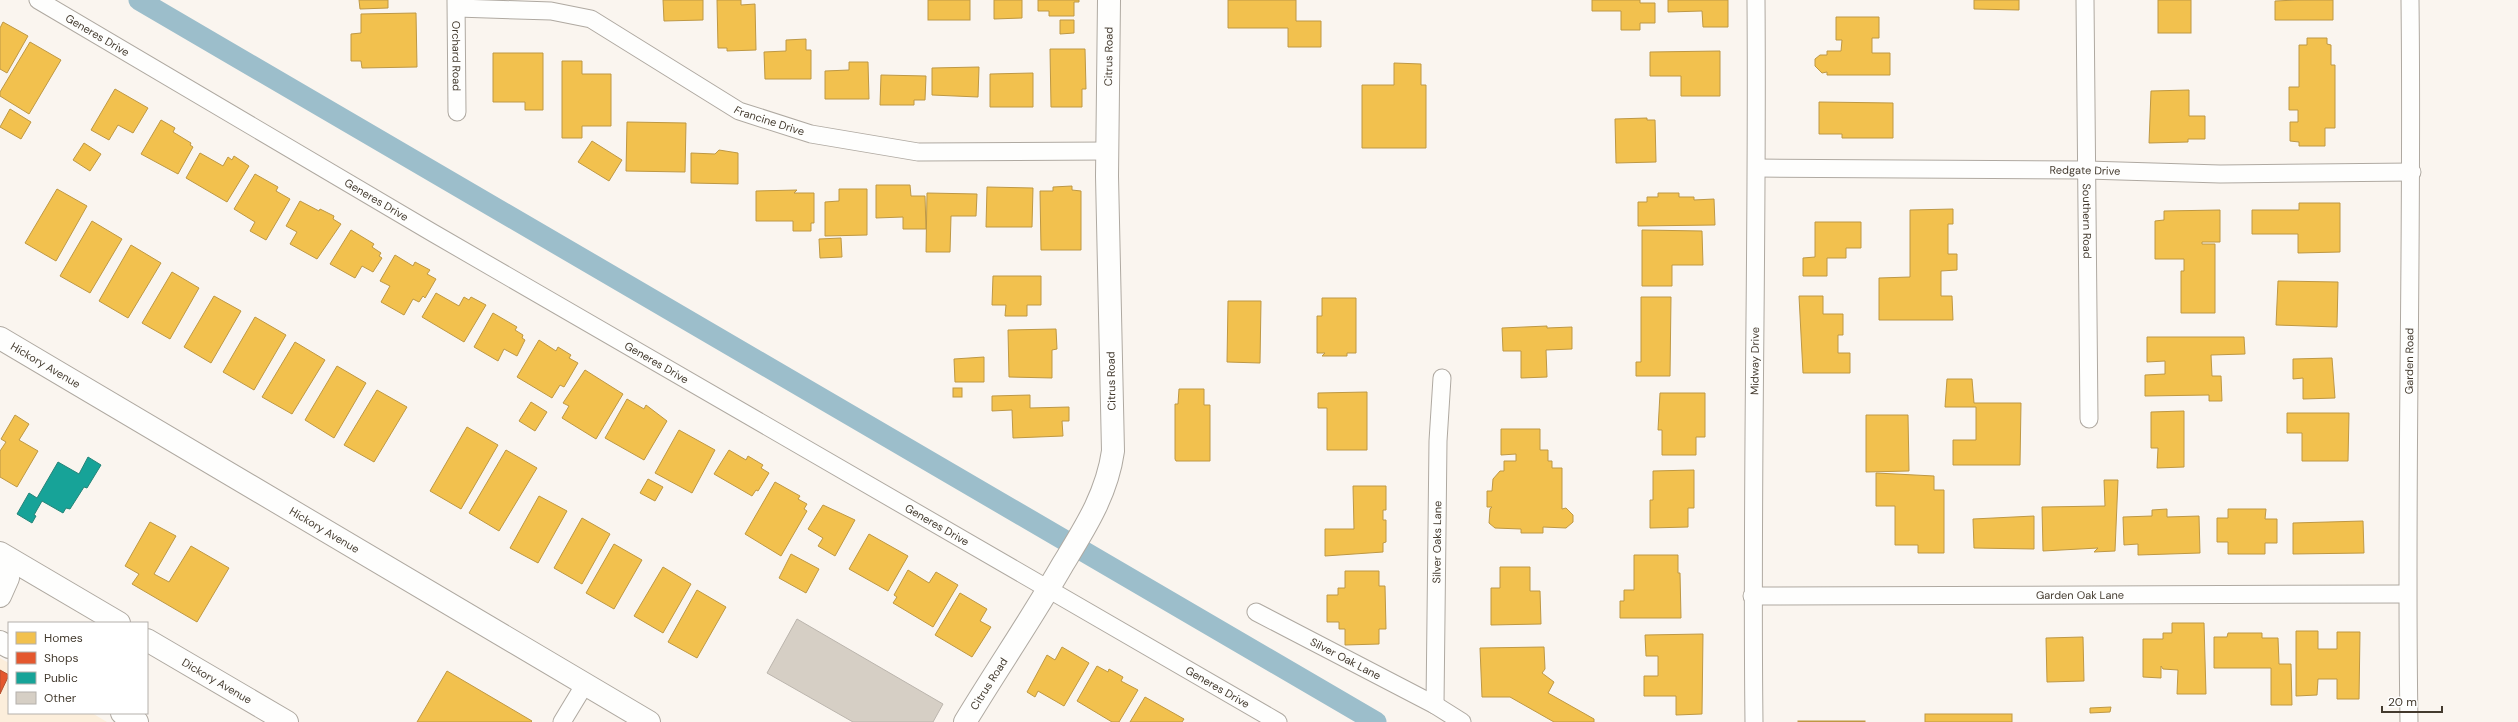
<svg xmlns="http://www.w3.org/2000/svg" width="2518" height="722" viewBox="0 0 2518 722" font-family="'DM Sans',sans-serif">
	<rect width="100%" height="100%" fill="#faf5ef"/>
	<polygon fill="#fceedb" points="0,658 9,663 9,713 92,713 107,722 0,722"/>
	<g fill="#f2c14e" stroke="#be9844">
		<polygon points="359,0 388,0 388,8 360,9"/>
		<polygon points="663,0 703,0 703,20 664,21"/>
		<polygon points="717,0 741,0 741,5 755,4 756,50 727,51 727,48 718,48"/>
		<rect x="928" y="0" width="42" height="20"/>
		<polygon points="994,0 1022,0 1022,18 994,19"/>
		<polygon points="1038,0 1079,0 1079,2 1074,2 1074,16 1049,16 1049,11 1038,11"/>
		<polygon points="1228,0 1296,0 1296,21 1321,21 1321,47 1288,47 1288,28 1228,28"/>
		<polygon points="1592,0 1640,0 1640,3 1655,3 1655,23 1640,23 1640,30 1621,30 1621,11 1592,11"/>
		<polygon points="1668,0 1728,0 1728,27 1703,27 1702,11 1668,12"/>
		<polygon points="1974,0 2019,0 2019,10 1974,9"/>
		<rect x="2158" y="0" width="33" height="33"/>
		<polygon points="2297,0 2333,0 2333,20 2275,20 2275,1"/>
		<polygon points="416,13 417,67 362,68 361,61 351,61 351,34 361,33 361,14"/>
		<polygon points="1836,17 1879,17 1879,38 1872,38 1872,53 1890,53 1890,75 1827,75 1827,72 1822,73 1815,66 1815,59 1820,55 1827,55 1827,51 1841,51 1842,40 1836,40"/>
		<polygon points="1060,20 1074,20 1074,33 1060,34"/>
		<polygon points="3,22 28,36 7,73 0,69 0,28"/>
		<polygon points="2307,38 2327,38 2327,44 2331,45 2331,65 2335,65 2335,128 2325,128 2325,146 2299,146 2299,142 2290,141 2290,122 2298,122 2298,110 2289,110 2289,87 2299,87 2299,45 2307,45"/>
		<polygon points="806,39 806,50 811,50 811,79 765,79 764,52 786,51 786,40"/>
		<polygon points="30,42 61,60 29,114 0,96 0,92"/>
		<polygon points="1050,49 1085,49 1086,89 1082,89 1082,107 1051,107"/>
		<polygon points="1720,51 1720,96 1681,96 1681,76 1650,76 1650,52"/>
		<polygon points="493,53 543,53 543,110 525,110 525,102 493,102"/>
		<polygon points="562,61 582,61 582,74 611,74 611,126 582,126 582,138 562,138"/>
		<polygon points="849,62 868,62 869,99 825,99 825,71 849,70"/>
		<polygon points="1394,63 1421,64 1421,85 1426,85 1426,148 1362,148 1362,85 1394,85"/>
		<polygon points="979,67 978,97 932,95 932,68"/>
		<polygon points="1033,73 1033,107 990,107 990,74"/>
		<polygon points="881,75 926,76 925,100 914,100 914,105 880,105"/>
		<polygon points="115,89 148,108 133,133 118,125 109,140 91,130"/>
		<polygon points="2189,90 2189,116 2205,116 2205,139 2188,139 2188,142 2149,143 2151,91"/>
		<polygon points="1819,102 1893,103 1893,138 1842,138 1842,134 1819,134"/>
		<polygon points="10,109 31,122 21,139 0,127"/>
		<polygon points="1647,118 1647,120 1655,120 1656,162 1616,163 1615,119"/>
		<polygon points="161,120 175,128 173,132 191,143 190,145 193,147 178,174 141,154"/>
		<polygon points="627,122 686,123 685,172 626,171"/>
		<polygon points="592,141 622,160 609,181 578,162"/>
		<polygon points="84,143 101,154 90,171 73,160"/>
		<polygon points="719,150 738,153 738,184 691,183 691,153 715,154"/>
		<polygon points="200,153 223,166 228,157 232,160 234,156 249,166 227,202 186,178"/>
		<polygon points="255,174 278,187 276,191 290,199 266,240 250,231 255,222 234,209"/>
		<polygon points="876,185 910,185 911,196 925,196 926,229 903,229 903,217 876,218"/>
		<polygon points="1072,186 1072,190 1081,191 1081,250 1041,250 1040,191 1053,191 1053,187"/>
		<polygon points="987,187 1033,188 1032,227 986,227"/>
		<polygon points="57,189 87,206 56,261 25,243"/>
		<polygon points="839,189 867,189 867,235 825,236 825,202 839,201"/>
		<polygon points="797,190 794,193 814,193 814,223 811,223 811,231 793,231 793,221 756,221 756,191"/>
		<polygon points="927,193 977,194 976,216 951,216 950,252 926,252"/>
		<polygon points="1658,193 1679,193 1679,197 1694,197 1694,200 1714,199 1715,225 1638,226 1638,202 1647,202 1647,197 1658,197"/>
		<polygon points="300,201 319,211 320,209 334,216 333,219 341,224 317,259 290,244 297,232 286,226"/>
		<polygon points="2299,203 2340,203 2340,252 2298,253 2298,234 2252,234 2252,210 2299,210"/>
		<polygon points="1953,209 1953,224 1948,224 1948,254 1957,254 1957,270 1941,271 1941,296 1952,296 1953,320 1879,320 1879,278 1910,277 1910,210"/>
		<polygon points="2220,210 2220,242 2202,242 2202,244 2215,244 2215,313 2181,313 2181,271 2184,271 2184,259 2155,259 2155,221 2164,220 2164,211"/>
		<polygon points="92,221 122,239 90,293 60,276"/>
		<polygon points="1815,222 1861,222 1861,248 1846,248 1846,258 1827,258 1827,276 1803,276 1803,258 1815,257"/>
		<polygon points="351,230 374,244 372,247 381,253 379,256 382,258 373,272 362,266 355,278 330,264"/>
		<polygon points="1642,230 1702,231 1703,265 1672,265 1672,286 1642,286"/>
		<polygon points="841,238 842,257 820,258 819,239"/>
		<polygon points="131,245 161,263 128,318 99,301"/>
		<polygon points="395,255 413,266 415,262 430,270 427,274 436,279 425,298 423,296 419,302 413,299 404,315 381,302 390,286 380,281"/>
		<polygon points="172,272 199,288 170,339 142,323"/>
		<polygon points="993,276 1041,276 1041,305 1027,305 1027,316 1005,316 1006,305 992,305"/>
		<polygon points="2278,281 2338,282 2337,327 2276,325"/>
		<polygon points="436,293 459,306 464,297 469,300 471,297 486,305 464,342 422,317"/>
		<polygon points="214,296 241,311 211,363 184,347"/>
		<polygon points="1799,296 1823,296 1823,314 1843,314 1843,335 1838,335 1838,353 1850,353 1850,373 1803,373"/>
		<polygon points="1641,297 1671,297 1670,376 1636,376 1636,362 1641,362"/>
		<polygon points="1322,298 1356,298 1356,353 1347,353 1347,356 1322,356 1325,353 1317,353 1317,316 1322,316"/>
		<polygon points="1228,301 1261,301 1260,363 1227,362"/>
		<polygon points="493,313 517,327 515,330 523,335 522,338 525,340 517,356 504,349 498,361 474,347"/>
		<polygon points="255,317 286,335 254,390 223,372"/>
		<polygon points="1547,326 1547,328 1572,327 1572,349 1546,350 1547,377 1521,378 1521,351 1503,351 1502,328"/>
		<polygon points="1056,329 1057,349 1052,350 1052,378 1009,377 1008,330"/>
		<polygon points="2147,337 2244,337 2245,354 2211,355 2212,376 2221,376 2222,401 2209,401 2209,395 2145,396 2145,375 2165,374 2165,361 2147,362"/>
		<polygon points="539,340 556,351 558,347 571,355 569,358 578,363 564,387 560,385 552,398 517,377"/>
		<polygon points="295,342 325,360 292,414 262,397"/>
		<polygon points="984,357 984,382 955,382 954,359"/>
		<polygon points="2332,358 2335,398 2303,399 2303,378 2293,379 2293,359"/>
		<polygon points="337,366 366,383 334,438 305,420"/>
		<polygon points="585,370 623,394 596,439 562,418 569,406 563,403"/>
		<polygon points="1947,379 1972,379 1974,403 2021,403 2020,465 1953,465 1953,440 1976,440 1976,407 1945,407"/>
		<rect x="953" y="388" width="9" height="9"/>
		<polygon points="1179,389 1204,389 1204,405 1210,405 1210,461 1176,461 1175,459 1175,404 1178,404"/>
		<polygon points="377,390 407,407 374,462 344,445"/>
		<polygon points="1367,392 1367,450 1327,450 1327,408 1318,408 1318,393"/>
		<polygon points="1660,393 1705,393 1705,437 1696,437 1696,455 1662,455 1662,430 1658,430"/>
		<polygon points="1030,395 1030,408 1069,407 1069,421 1062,421 1063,436 1013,438 1012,410 992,411 992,396"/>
		<polygon points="627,399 644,409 646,405 667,421 644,460 605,438"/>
		<polygon points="531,402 547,412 535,431 519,421"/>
		<polygon points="2184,411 2184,467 2157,468 2158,448 2151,448 2151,412"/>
		<polygon points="2287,413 2349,413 2348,461 2302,461 2302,433 2287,433"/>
		<polygon points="15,415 29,424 19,440 38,451 17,487 0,477 0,451 6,442 1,439"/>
		<polygon points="1866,415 1908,415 1909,471 1866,472"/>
		<polygon points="467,427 498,445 461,509 430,491"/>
		<polygon points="1501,429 1540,429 1540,450 1548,450 1548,461 1552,461 1552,468 1562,468 1562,509 1566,508 1573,515 1573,522 1566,528 1543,527 1543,533 1521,533 1521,529 1495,528 1489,523 1490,509 1492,507 1487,507 1487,491 1492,491 1493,479 1500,471 1504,471 1504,461 1516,461 1516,454 1501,455"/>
		<polygon points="679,430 715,450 692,493 655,473"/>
		<polygon points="506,450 537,468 499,531 469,513"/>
		<polygon points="729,450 746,460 748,456 763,465 761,468 769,473 758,491 756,490 752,496 714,474"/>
		<polygon points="1694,470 1694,508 1688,508 1688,527 1650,528 1650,500 1653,500 1653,471"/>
		<polygon points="1876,473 1934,476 1934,490 1944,490 1944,553 1918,553 1918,545 1895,545 1895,506 1876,506"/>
		<polygon points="648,479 663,487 655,501 640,493"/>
		<polygon points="2104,480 2118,480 2115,551 2094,552 2098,548 2043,551 2042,507 2105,506"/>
		<polygon points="775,482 800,496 798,499 807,504 804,509 807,511 781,556 745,534"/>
		<polygon points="1353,486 1386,486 1386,510 1383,510 1383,520 1386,520 1386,542 1383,543 1383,552 1325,556 1325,529 1354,529"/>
		<polygon points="539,496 567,511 538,563 510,548"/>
		<polygon points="823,505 855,520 835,556 818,546 823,538 808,529"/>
		<polygon points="2167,509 2167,517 2199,516 2200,553 2138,555 2138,544 2124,545 2123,517 2152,516 2152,510"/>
		<polygon points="2228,509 2266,509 2265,519 2277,519 2277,543 2265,543 2265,554 2228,554 2228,542 2217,542 2217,518 2228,518"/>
		<polygon points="2034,516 2034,549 1974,548 1973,519"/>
		<polygon points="582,518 610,534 582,584 554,568"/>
		<polygon points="2363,521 2364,553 2293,554 2293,523"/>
		<polygon points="150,522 176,536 154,574 169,582 191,546 229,568 197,622 132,584 139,574 125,566"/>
		<polygon points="869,534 908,556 888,591 849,569"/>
		<polygon points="614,544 642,560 614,609 586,593"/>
		<polygon points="791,554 819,569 806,593 779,578"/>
		<polygon points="1634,555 1678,555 1678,573 1680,573 1681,618 1620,618 1620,601 1624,601 1624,590 1634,590"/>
		<polygon points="663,567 691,584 663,633 634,616"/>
		<polygon points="1500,567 1530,567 1530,591 1540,591 1541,624 1491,625 1491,588 1500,588"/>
		<polygon points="908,570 929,583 936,572 958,585 933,627 893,603 897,597 894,595"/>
		<polygon points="1345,571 1379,571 1379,586 1385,586 1386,629 1379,629 1379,644 1345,645 1345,629 1339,629 1339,622 1327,622 1327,595 1338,595 1338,588 1345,588"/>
		<polygon points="697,590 726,607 697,658 668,642"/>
		<polygon points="960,593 987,609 980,621 991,627 972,657 935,635"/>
		<polygon points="2172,623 2204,623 2206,694 2177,694 2178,670 2163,669 2161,666 2161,678 2143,677 2143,639 2163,639 2163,633 2172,633"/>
		<polygon points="2296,631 2318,631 2318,649 2337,649 2337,632 2360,632 2359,699 2337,699 2337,679 2318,679 2317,695 2296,696"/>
		<polygon points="2228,633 2262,633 2262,638 2278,638 2279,664 2291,664 2292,705 2271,705 2271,668 2214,668 2214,637 2227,637"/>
		<polygon points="1703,634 1702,714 1676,715 1676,696 1644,696 1644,676 1658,676 1658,656 1646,656 1645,635"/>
		<polygon points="2083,637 2084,681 2047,682 2046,638"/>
		<polygon points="1062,647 1089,663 1064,706 1038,691 1035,697 1027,692 1047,655 1055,660"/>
		<polygon points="1544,647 1545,669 1542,673 1554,682 1548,693 1594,719 1594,722 1554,722 1510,697 1482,697 1480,648"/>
		<polygon points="1097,666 1108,672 1109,669 1123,677 1121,681 1138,690 1119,722 1112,722 1077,701"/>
		<polygon points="447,671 532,721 531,722 417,722"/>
		<polygon points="1145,697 1184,719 1182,722 1130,722"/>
		<polygon points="2111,707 2110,712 2090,713 2090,708"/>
		<rect x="1925" y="714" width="87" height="8"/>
		<rect x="1798" y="721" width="67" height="1"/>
	</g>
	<polygon fill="#e4572e" stroke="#b44e2e" points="0,670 9,675 0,694"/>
	<polygon fill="#17a398" stroke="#248478" points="88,457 101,465 87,488 84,487 70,509 66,508 63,513 42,501 34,515 36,516 32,523 17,514 29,493 37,498 58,462 79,474"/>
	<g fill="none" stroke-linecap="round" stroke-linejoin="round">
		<polyline stroke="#9cbecb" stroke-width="21" points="139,0 1376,722"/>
	</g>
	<polygon fill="#d6cfc5" stroke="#bbb5ad" points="797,619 943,704 933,722 853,722 767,673"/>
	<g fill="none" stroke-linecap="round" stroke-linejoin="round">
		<g stroke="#afa9a1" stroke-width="19">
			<g id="minor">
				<path id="s1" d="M38,0l395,233 845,489"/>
				<path id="s2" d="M456,0l1,112"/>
				<path id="s3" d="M2085,0l4,419"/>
				<path id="s4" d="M457,8l94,3 40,8 148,92 72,23 107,18 190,-1"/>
				<path id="s5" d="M1757,168l330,2 133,4 192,-2"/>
				<path id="s6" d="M1752,596l655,-2"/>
				<path id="s7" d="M1256,612l179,93 27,17"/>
				<path id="s8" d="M1435,705l3,-264 4,-63"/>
				<polyline points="562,722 585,684"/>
				<path id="s9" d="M1754,722c-3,-241 4,-481 2,-722"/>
				<path id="s10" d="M2409,722c-4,-241 4,-481 1,-722"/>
			</g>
		</g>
		<g stroke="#afa9a1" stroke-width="24">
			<g id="tertiary">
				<path id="s11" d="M965,722c32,-53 67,-104 98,-158 22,-36 44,-70 50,-113l-6,-275 2,-176"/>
			</g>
		</g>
		<g stroke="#afa9a1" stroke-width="24">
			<g id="secondary">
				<path id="s12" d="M0,338l649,384"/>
				<polyline points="0,553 119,623"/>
				<polyline points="0,560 8,578 0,596"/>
				<path id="s13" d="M147,640l140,82"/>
				<polyline points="0,642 9,647"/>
				<polyline points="122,713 137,722"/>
			</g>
		</g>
		<use href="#minor" stroke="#fefefd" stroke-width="17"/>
		<use href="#tertiary" stroke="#fefefd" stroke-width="22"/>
		<use href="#secondary" stroke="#fefefd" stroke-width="22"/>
	</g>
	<g text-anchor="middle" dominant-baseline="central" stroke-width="4" stroke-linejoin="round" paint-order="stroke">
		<g font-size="11" fill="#433a2e" stroke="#fff">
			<text stroke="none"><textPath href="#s1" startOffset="69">Generes Drive</textPath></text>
			<text stroke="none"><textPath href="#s2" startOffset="56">Orchard Road</textPath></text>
			<text stroke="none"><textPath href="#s11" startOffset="705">Citrus Road</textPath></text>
			<text stroke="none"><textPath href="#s4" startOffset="341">Francine Drive</textPath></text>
			<text stroke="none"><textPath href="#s5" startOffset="328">Redgate Drive</textPath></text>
			<text stroke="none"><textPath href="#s1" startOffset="393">Generes Drive</textPath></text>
			<text stroke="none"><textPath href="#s3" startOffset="221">Southern Road</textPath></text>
			<text stroke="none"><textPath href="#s9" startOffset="361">Midway Drive</textPath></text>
			<text stroke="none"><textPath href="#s10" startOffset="361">Garden Road</textPath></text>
			<text stroke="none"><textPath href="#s1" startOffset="717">Generes Drive</textPath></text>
			<text stroke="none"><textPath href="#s12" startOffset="53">Hickory Avenue</textPath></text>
			<text transform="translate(1111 381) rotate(-91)">Citrus Road</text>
			<text stroke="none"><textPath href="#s1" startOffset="1041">Generes Drive</textPath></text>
			<text stroke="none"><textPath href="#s12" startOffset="377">Hickory Avenue</textPath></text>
			<text stroke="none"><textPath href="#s8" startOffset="163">Silver Oaks Lane</textPath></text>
			<text stroke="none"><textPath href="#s6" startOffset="328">Garden Oak Lane</textPath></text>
			<text stroke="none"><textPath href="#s7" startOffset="101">Silver Oak Lane</textPath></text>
			<text stroke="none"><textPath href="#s13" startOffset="81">Dickory Avenue</textPath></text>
			<text stroke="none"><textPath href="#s11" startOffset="45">Citrus Road</textPath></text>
			<text stroke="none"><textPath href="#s1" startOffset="1365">Generes Drive</textPath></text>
		</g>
	</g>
	<rect x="8" y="622" width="140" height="92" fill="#ffffff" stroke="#b4b0ab"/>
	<rect x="16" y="632" width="20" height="12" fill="#f2c14e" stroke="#b4b0ab"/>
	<text x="44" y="642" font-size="12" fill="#433a2e">Homes</text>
	<rect x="16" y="652" width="20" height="12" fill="#e4572e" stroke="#b4b0ab"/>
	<text x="44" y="662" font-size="12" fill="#433a2e">Shops</text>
	<rect x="16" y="672" width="20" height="12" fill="#17a398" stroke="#b4b0ab"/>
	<text x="44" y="682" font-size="12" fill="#433a2e">Public</text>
	<rect x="16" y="692" width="20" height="12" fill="#d6cfc5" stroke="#b4b0ab"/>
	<text x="44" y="702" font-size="12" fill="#433a2e">Other</text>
	<path d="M2382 706v6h60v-6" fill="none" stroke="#433a2e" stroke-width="2"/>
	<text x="2388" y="706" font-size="12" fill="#433a2e" stroke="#ffffff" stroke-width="3" paint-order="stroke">20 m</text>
</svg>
